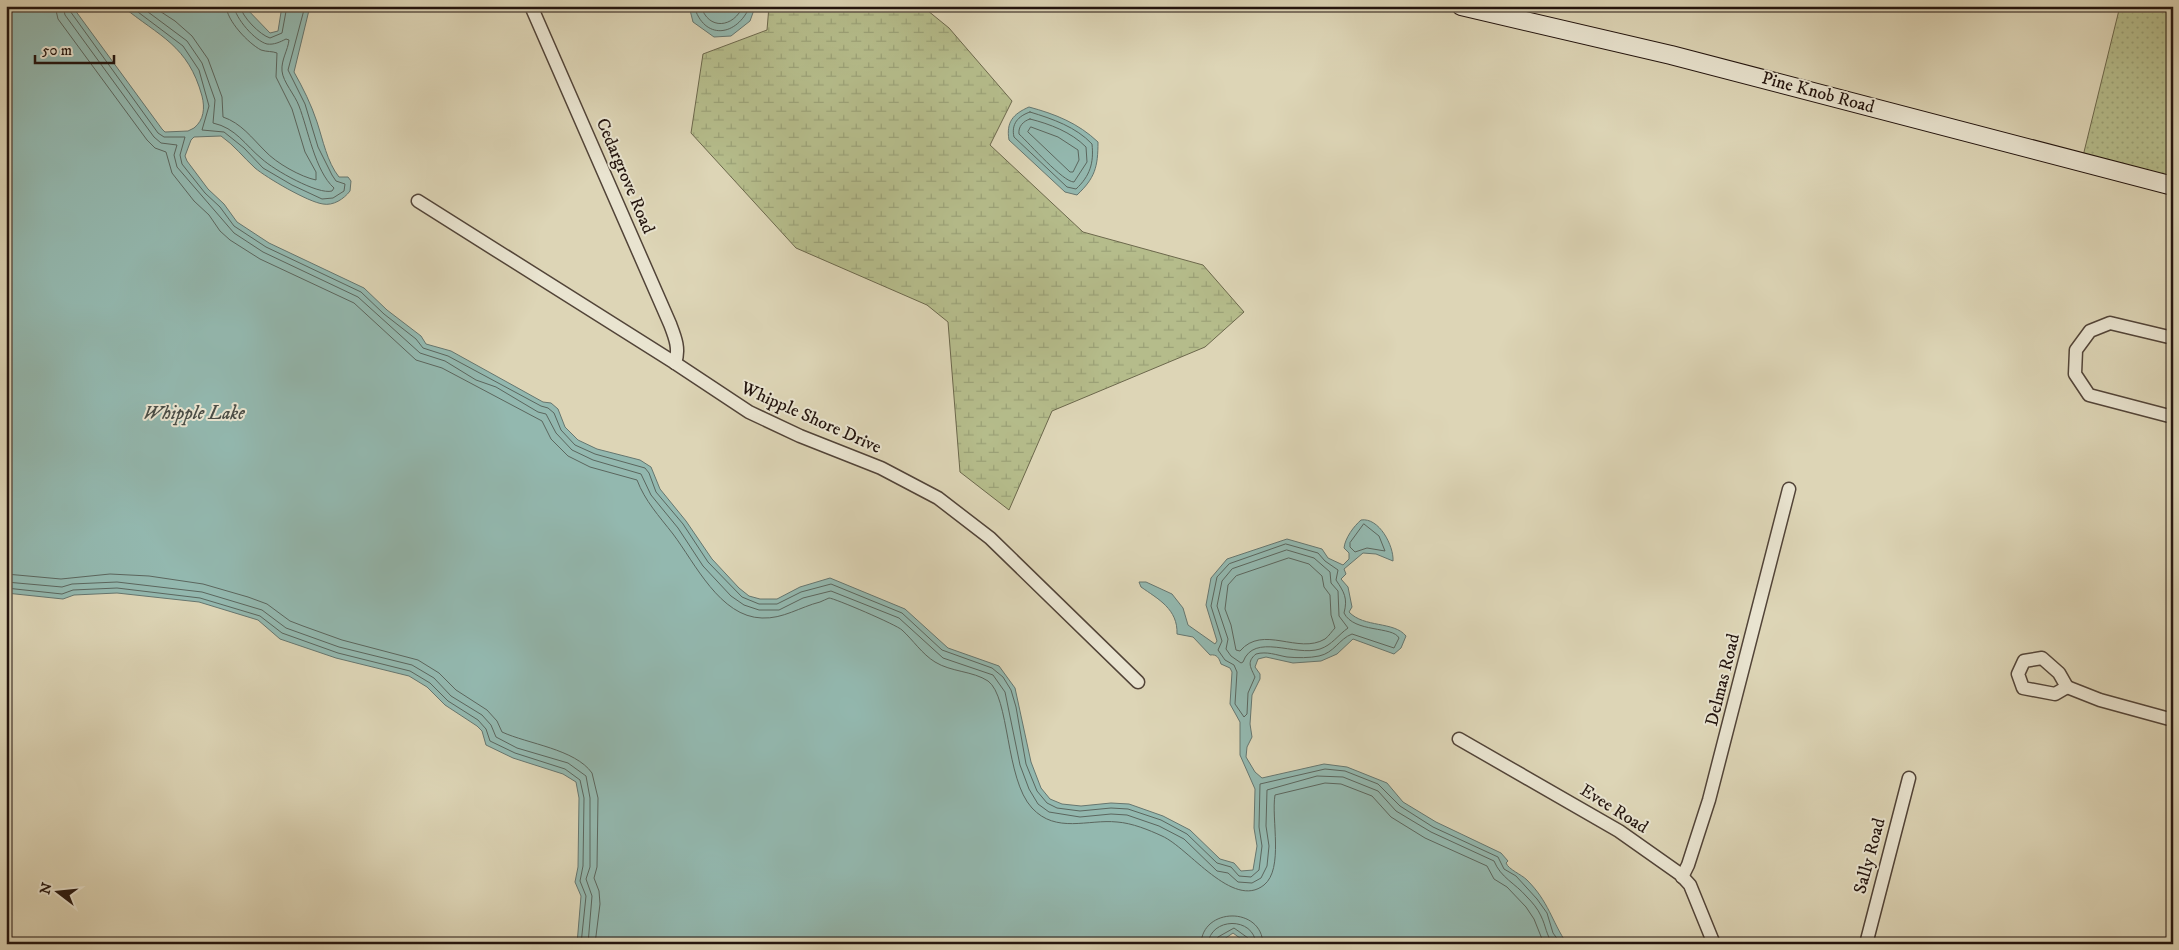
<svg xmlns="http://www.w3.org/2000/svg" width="2179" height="950" viewBox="0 0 2179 950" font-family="'IM FELL DW Pica',serif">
	<defs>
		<pattern id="grass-dots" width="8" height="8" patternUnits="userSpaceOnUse" patternTransform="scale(1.25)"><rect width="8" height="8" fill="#b5bc8b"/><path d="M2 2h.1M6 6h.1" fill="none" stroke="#9ba177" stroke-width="1.8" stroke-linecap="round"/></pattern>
		<pattern id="wetland-marsh" width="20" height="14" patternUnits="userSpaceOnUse" patternTransform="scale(1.25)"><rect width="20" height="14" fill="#b5bc8b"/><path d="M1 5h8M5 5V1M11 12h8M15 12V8" fill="none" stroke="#9ba177"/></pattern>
	</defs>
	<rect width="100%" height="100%" fill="#ddd5b6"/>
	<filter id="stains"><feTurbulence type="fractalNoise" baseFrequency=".004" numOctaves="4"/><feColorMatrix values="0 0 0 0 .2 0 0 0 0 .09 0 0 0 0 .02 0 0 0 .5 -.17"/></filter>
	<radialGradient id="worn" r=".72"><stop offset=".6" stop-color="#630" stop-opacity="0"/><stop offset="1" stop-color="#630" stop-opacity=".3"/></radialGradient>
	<polygon fill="url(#grass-dots)" stroke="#6c684c" points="2120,6 2173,6 2173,179 2083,156"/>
	<polygon fill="url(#wetland-marsh)" stroke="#6c684c" points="769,6 922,6 949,28 1012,101 990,145 1083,232 1203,265 1244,312 1205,347 1052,411 1009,510 960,472 948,322 927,305 796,248 691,133 703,54 767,30"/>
	<g fill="#93b8af" stroke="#66766f">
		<path d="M6,6h66l90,123 3,3 23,-1 6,-3c10,-8 11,-20 8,-32 -14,-51 -42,-59 -80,-90h122l26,27 8,-2 4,-25h28l-16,66c9,16 17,32 23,50 6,18 10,40 22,55h9l3,4 -1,10c-6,8 -17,15 -27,13 -15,-2 -56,-26 -68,-36 -12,-11 -21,-23 -34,-32l-27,1 -3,3 -6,16 2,5 21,28 16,15 13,18 32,21 95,45 23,22 34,26 5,8 25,7 92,51 8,1 7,6 7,18 13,13 19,9 43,11 11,7 9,22 26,32 26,38 27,29 10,8 11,3h17l23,-12 30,-9 75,31 43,39 51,18 16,22 16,74 10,26 9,11 12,5 19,2 30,-3 18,1 34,12 27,14 30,29 14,4 7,8 12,-1 4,-24 -3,-18 1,-39 -15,-34v-33l-10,-18 2,-32 -2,-4 -9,-4c-2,-6 -4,-10 -11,-9l-17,-18 -16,-3c1,-25 -19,-35 -36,-47l-2,-5h7l26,12 11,14 5,17 27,19 2,-3 -11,-36 5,-27 16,-19 60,-20 35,10 6,9 15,7 6,-6v-6l-5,-5c1,-10 10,-22 17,-28 18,-3 33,26 32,41l-17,-7 -13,-1 -19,16 2,5 -5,5 7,8 4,20 -3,5c15,16 45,9 57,24l-5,12 -7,6 -41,-15 -16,15 -16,7 -28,2 -27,-6 -8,2 -3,8 5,7v5l-8,16 -2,29 2,13 -5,10 -1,10 9,15 7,6 62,-14 23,3 40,16 16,19 33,20 65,31 7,8 -2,2c3,7 15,11 21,17 22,22 24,40 40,64h-319l-15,-11 -16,11h-640l4,-48 -6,-14 3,-15 1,-69 -3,-16 -13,-8 -50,-16 -27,-13 -4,-14 -5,-5 -32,-21 -18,-18 -18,-11 -73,-18 -56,-19 -22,-19 -59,-18 -82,-9 -43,2 -11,4 -57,-6z"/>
		<polygon points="689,6 755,6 755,7 750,21 731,36 714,37 693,22"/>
		<path d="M1029,107c26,7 49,16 69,35 0,25 -3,36 -21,53l-12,-3 -56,-52c-3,-18 4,-26 20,-33z"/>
	</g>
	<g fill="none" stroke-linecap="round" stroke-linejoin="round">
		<g stroke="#5b665e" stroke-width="1">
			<path d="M55,6l3,13 89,121 8,8 11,4 6,21 22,28 15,14 11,16 10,9 30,19 94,44 62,57 26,8 100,53 9,18 17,17 22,11 47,13c8,21 22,36 36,54 22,29 47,83 89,84 21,1 38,-11 58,-16 3,-1 6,-3 9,-4 5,0 68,27 73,32 11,10 20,24 33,32 16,10 38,9 53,19 22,16 17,98 44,127 24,26 56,11 85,14 15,1 32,8 45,14 27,12 71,74 102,49 20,-16 7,-66 11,-90l50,-12 16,1 31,12 19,21 34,21 62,28 7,13 13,8 19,20 8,12 10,25"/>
			<path d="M63,6l2,9 89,122 7,6 16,2 -3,10 3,12 57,66 29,19 95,45 62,56 25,8 31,19 20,7 42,25 8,2 10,19 16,17 21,10 48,14 10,21 27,33 25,38 28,30 13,9 15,5h20l24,-12 28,-7 68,27 44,40 50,17 12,17 15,73 9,24 9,15 11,8 31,5 31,-3 16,1 32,11 25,13 33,32 11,2 10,9 14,1 9,-5 6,-12 2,-20 -3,-20 1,-36 50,-14 26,1 35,14 18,20 35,21 63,29c7,17 21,22 33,36 5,5 11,12 14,19 5,10 5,19 12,28"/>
			<polyline points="69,6 70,11 158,133 164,137 185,137 180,155 182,164 205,193 220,207 234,226 266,247 361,292 384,314 416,339 423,348 448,356 541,406 548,408 554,413 561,430 575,445 595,454 645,468 649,473 656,492 683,524 708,562 742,597 759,604 777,604 801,592 831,584 902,613 942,650 992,668 1003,677 1011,690 1016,707 1026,764 1037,791 1047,803 1057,808 1080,811 1111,808 1128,809 1161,820 1187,834 1217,863 1231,867 1239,876 1251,877 1259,870 1262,846 1259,827 1260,784 1325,769 1345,771 1378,784 1400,806 1433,827 1498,857 1504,869 1516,876 1537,899 1547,913 1553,933 1561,944"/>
			<polyline points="130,6 183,46 199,70 209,106 202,130 224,132 244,148 263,168 292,185 322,199 333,198 344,191 345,184 336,181 332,175 318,147 305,104 288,70 305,6"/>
			<path d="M140,6l47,35 15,22 13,37 -2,23c23,5 32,22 49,36 12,11 56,36 70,32l2,-3c-19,-17 -26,-59 -35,-82 -4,-11 -16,-24 -17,-35 -1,-11 6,-21 7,-31l-3,-1c-6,3 -12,6 -19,5 -12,-3 -32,-26 -33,-38"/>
			<path d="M152,6l23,15 17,15 16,23 14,38 1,20c18,6 29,21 42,34 11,12 36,26 51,29v-8l-11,-20 -13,-43 -16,-32 1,-24c-5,-2 -10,-1 -16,-3 -13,-7 -34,-29 -35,-44"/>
			<path d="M240,6c2,11 20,29 30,32l12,-5 5,-27"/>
			<path d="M694,6c10,35 43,31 56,0"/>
			<path d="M701,6c7,25 33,22 42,0"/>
			<path d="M1030,112c23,7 46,15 62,32 2,19 -2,32 -16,45l-9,-2 -53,-50c-3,-13 4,-21 16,-25z"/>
			<path d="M1030,119c20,5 41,13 56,28l1,15 -13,20c-11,0 -44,-38 -55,-48 -1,-7 4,-13 11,-15z"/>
			<polygon points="1031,127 1058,137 1078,150 1079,160 1073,172 1070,172 1028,132"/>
			<polygon points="1364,524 1379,536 1385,551 1367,548 1355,552 1350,547 1350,543"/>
			<path d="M1286,544l32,9 7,8 13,9 -2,10c8,12 12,18 8,33 10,20 49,13 55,25l-5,10 -42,-14c-13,5 -18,19 -33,22 -9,2 -22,2 -32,1 -11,-2 -20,-6 -31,-3 -10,8 -5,14 -1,23l-7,16 -1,21 -3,3 -9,-13 2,-32 -3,-7 -9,-5 -7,-10 4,-9 -11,-35 6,-29 12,-13z"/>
			<path d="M1287,550l27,8 16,14 1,11 7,8 1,25 9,12c-10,7 -16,17 -28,21 -25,8 -66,-17 -77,13l-2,1 -10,-7 -5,-7 2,-10 -11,-33 5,-25 10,-12z"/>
			<path d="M1289,558l20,6 13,12 2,11 6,8 1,20 4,13c-3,3 -6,8 -10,11 -27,16 -62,-15 -85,12l-4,-1 -5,-25 -6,-16 3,-24 8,-9z"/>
			<path d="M6,574l55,5 49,-5 39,2 54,8 45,13 19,7 23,17 13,5 39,14 76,20 21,13 17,17 31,20 10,11 5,11c26,12 73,17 90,41l6,25 -1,69 -3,11 5,13 1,13 -5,40"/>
			<polyline points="6,582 62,587 72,584 117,582 202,592 262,610 286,628 339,647 412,665 434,678 451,696 482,715 491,725 496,737 517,748 568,763 586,776 590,798 590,867 586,879 592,896 588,944"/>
			<polyline points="6,588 62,594 73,590 117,588 200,598 260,616 282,633 338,653 410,671 430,683 448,701 478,720 486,729 490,741 515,753 565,769 580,780 584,798 583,866 580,881 586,896 581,944"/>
			<path d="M1201,944c1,-37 61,-38 62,0"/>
			<path d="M1208,944c2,-27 46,-28 48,0"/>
			<polyline points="1214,944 1218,937 1234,928 1248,938 1250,944"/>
		</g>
		<g stroke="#524438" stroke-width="15">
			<g id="street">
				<path d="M531,6l139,318c5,13 10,25 5,39"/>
				<polyline points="418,201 675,363 749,412 800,436 881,468 938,498 990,538 1138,682"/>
				<polyline points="2173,338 2110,323 2090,331 2076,350 2075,374 2089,395 2173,417"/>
				<polygon points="2042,658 2059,673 2067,687 2055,694 2023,688 2018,674 2024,661"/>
				<polyline points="2067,687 2100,700 2173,720"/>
				<polyline points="1459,739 1619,831 1680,874 1690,885 1714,944"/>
				<polyline points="1682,877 1688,865 1709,800 1789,489"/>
				<polyline points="1866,944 1909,778"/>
			</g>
		</g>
		<g stroke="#23140e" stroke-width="20">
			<polyline id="secondary" points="1461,6 1671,55 2173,186"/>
		</g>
		<use href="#street" stroke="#e9e4d0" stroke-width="12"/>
		<use href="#secondary" stroke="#e9e4d0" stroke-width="18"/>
	</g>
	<g text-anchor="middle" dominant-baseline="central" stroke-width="4" stroke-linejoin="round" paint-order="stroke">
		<g font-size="18" fill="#23140e" stroke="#e9e4d0">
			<text transform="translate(1818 93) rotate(15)">Pine Knob Road</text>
			<text transform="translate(625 176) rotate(67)">Cedargrove Road</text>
			<text transform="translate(811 418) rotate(24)">Whipple Shore Drive</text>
			<text transform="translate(1723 680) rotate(-76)">Delmas Road</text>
			<text transform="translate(1614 809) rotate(32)">Evee Road</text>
			<text transform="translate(1870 856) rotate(-75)">Sally Road</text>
		</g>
		<g font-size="19" font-style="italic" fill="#4a4d46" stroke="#e9e4d0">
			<text x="194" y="413">Whipple Lake</text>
		</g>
	</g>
	<rect width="2179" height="950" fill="none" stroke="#ddd5b6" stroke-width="25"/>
	<rect x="8" y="8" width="2164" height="935" fill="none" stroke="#23140e" stroke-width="2.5"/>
	<rect x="12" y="12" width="2154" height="925" fill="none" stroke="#23140e"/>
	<g transform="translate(58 892) rotate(286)" stroke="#e9e4d0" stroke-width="4" paint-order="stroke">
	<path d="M0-4L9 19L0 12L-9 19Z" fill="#23140e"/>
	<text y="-8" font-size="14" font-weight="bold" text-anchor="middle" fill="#23140e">N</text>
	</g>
	<path d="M35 55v8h79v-8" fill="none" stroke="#23140e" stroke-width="2.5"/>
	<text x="42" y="55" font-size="15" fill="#23140e" stroke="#e9e4d0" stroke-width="4" paint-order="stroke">50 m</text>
	<rect width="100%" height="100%" filter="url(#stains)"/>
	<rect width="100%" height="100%" fill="url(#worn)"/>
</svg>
